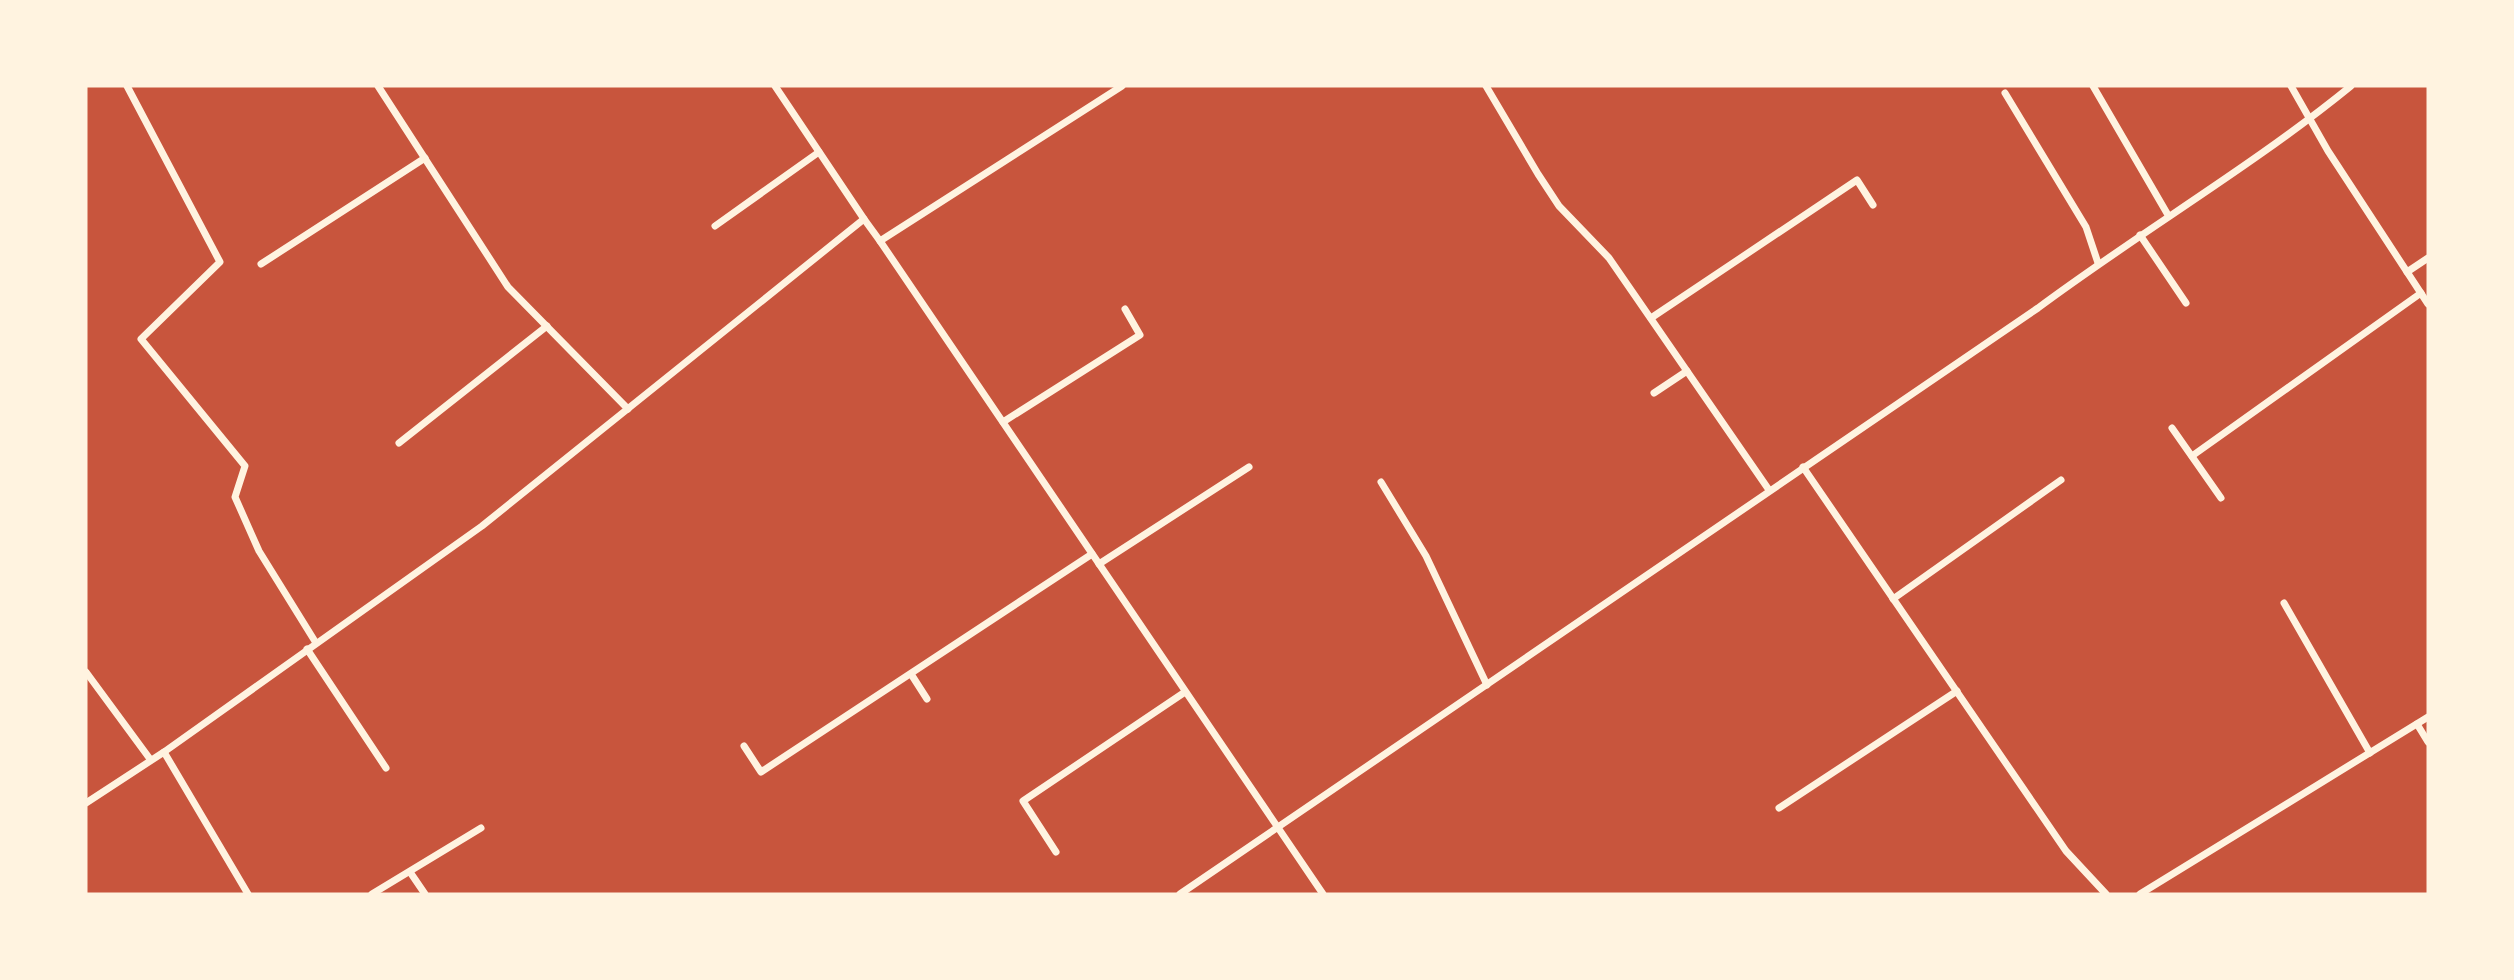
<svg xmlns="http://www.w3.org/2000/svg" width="2514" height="980" viewBox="0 0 2514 980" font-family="'Fira Sans',sans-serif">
	<rect width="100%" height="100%" fill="#c8553d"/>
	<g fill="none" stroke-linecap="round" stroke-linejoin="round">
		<g stroke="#fff3e0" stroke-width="7">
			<polyline points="127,86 220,262 141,339 245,466 235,497 259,551 316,643"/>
			<polyline points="378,86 508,287 628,409"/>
			<polyline points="775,86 864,219 880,241 1323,894"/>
			<polyline points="1486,86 1538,174 1559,206 1609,258 1769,490"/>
			<polyline points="2093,86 2168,215"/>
			<polyline points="2291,86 2328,151 2428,304"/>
			<polyline points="2005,93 2086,227 2098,263"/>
			<polyline points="715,226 819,152"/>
			<polyline points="2140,235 2186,303"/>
			<polyline points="880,241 1122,86"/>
			<polyline points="261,264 425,158"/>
			<polyline points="2407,272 2428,258"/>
			<polyline points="1651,318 1857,180 1873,205"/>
			<polyline points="1654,393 1687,371"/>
			<polyline points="1003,422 1140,335 1125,309"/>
			<polyline points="2172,428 2221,498"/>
			<polyline points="399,443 547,326"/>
			<polyline points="2192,456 2421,293"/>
			<polyline points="1803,467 2066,851 2106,894"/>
			<polyline points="1381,482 1426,556 1487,685"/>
			<polyline points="1099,564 1249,467"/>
			<polyline points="1893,599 2061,480"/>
			<polyline points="2284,603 2370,753"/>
			<polyline points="307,649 386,768"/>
			<polyline points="86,672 150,759"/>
			<polyline points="911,674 927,699"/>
			<polyline points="2417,724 2428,742"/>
			<polyline points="744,746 761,772 1092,554"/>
			<polyline points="164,752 248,894"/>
			<polyline points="86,803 164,752 482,526 864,219"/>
			<polyline points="1779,808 1957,691"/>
			<polyline points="1056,852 1023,801 1185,692"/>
			<polyline points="410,872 425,894"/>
			<polyline points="372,894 481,828"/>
			<path d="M1180,894l858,-586c102,-76 215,-142 313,-222"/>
			<polyline points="2140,894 2428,717"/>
		</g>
	</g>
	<rect width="2514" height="980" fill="none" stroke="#fff3e0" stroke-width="175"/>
</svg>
